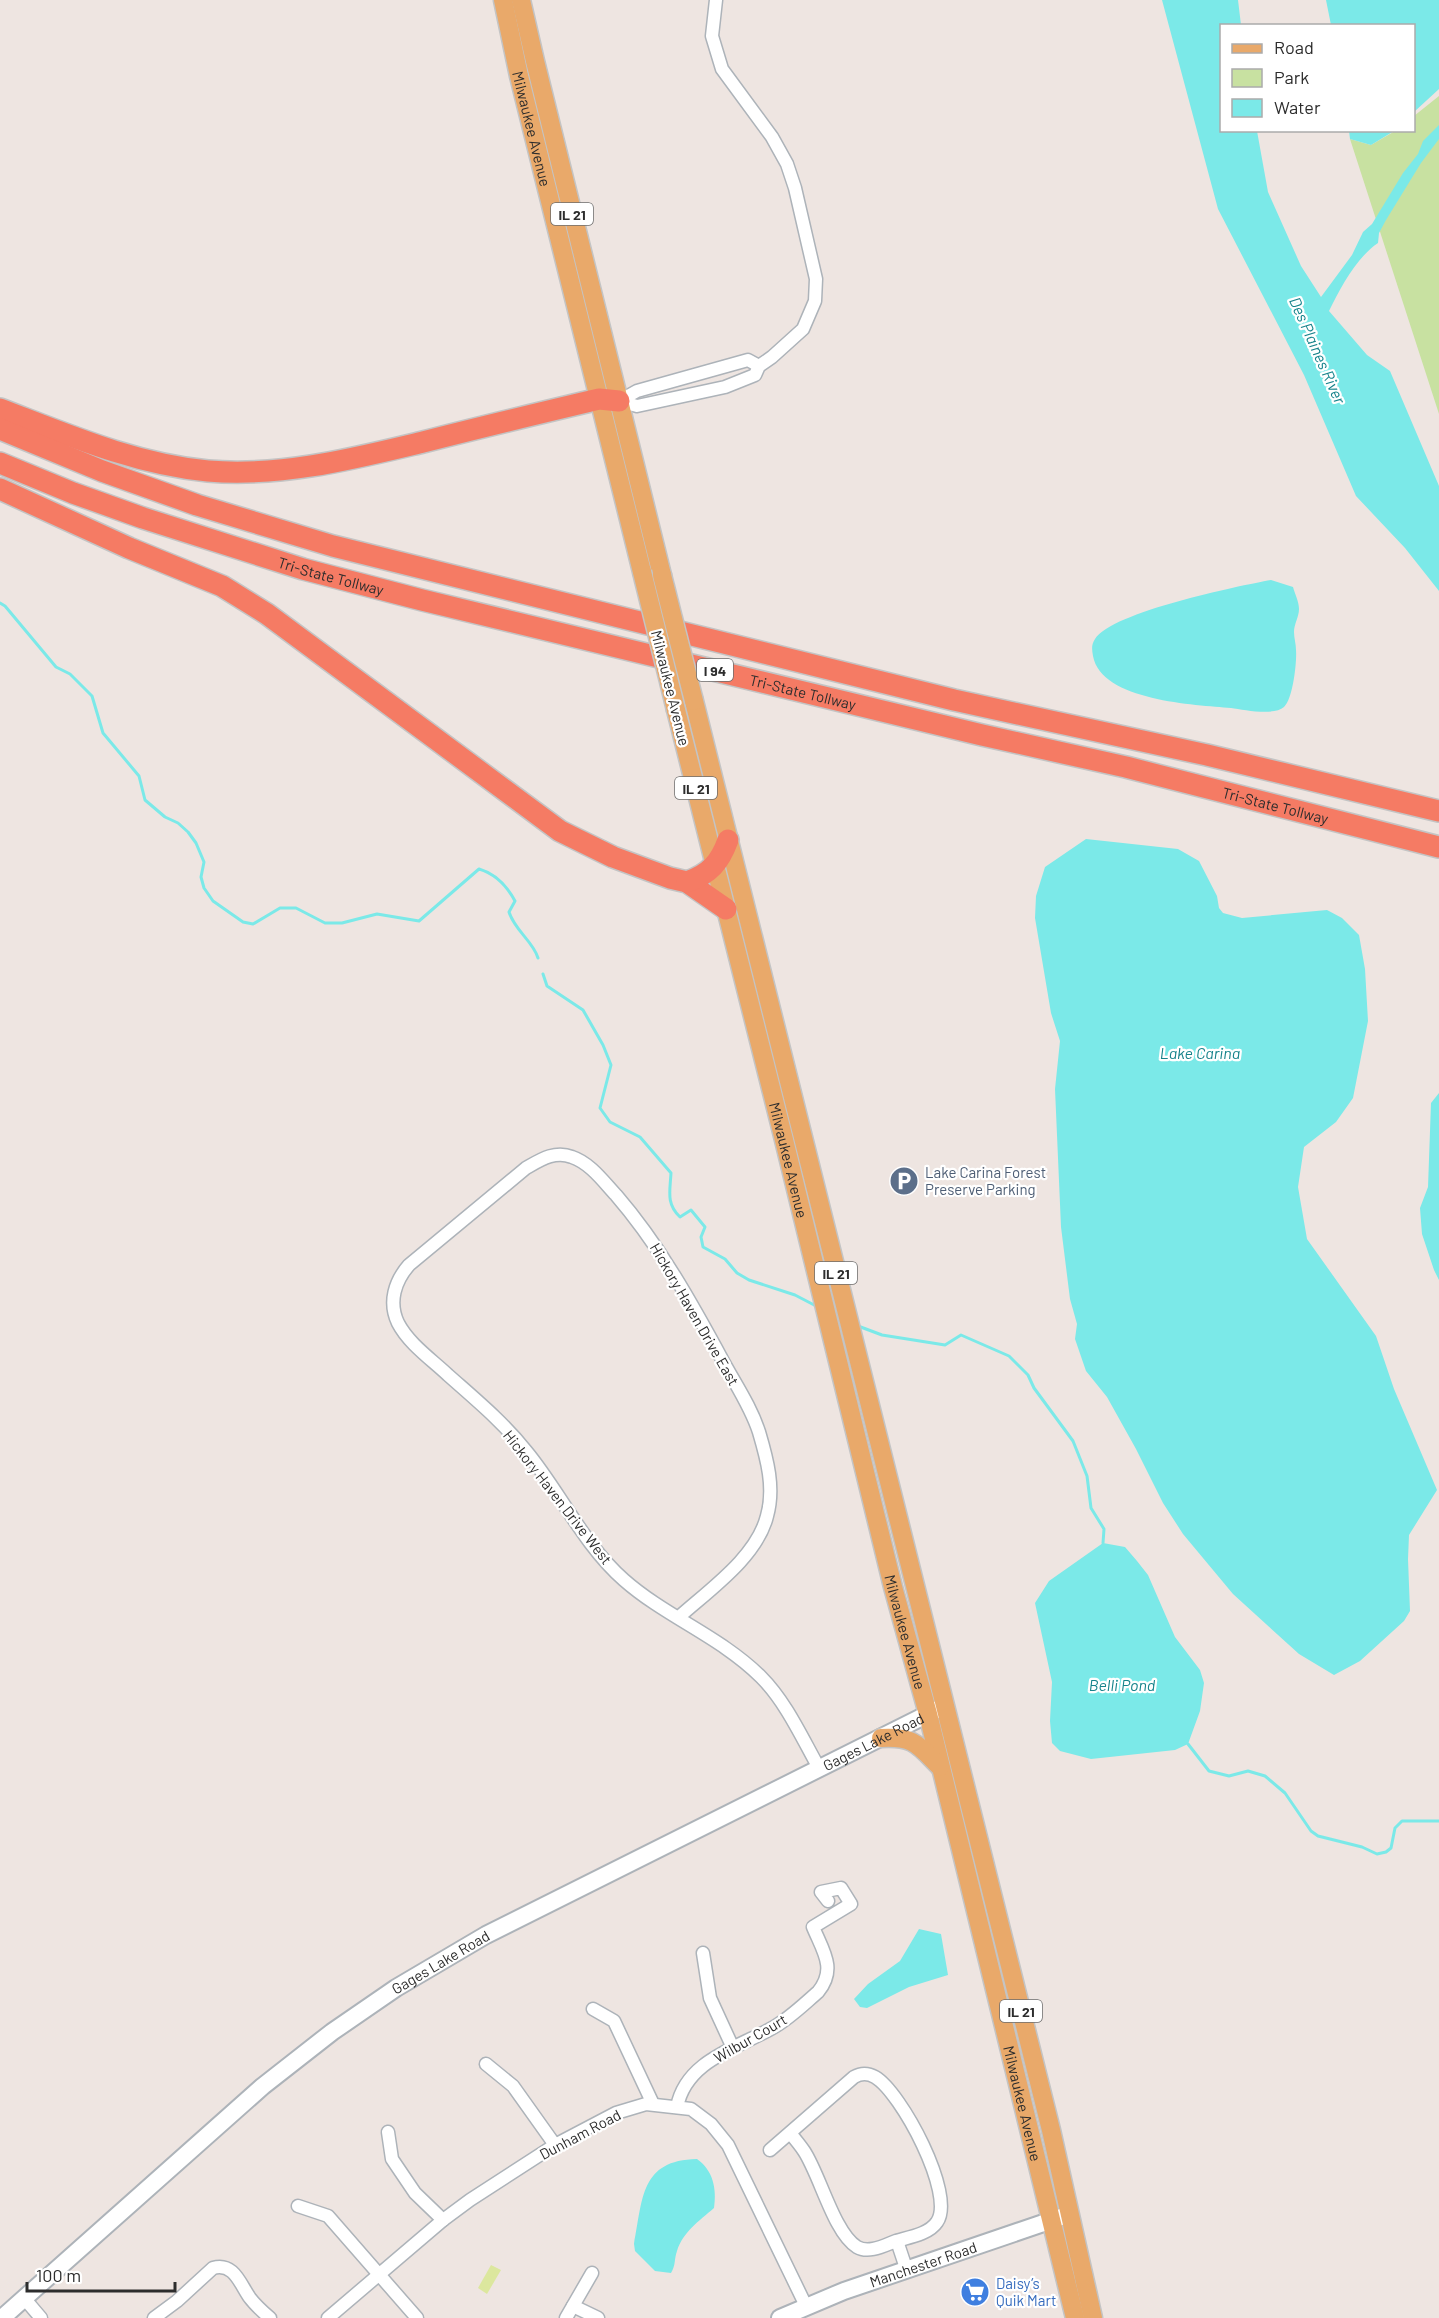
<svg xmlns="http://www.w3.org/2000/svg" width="1439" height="2318" viewBox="0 0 1439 2318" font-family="Barlow,sans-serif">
	<rect width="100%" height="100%" fill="#eee5e1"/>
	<g fill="#c8e1a1">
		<polygon points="509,0 514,0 578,263 575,263 561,218"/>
		<polygon points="1439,96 1439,414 1350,139 1371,145 1395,131 1414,130 1414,116"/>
	</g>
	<polygon fill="#dce79e" points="491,2265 501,2270 487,2294 478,2288"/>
	<g fill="#7be9e8">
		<path d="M1162,0h76l3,25 -19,1v104l35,1 11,61 33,74 20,31 31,-42 11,-23 9,-8 31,-51 15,-19 5,-13 16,-16v14l-18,24 -35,57 -7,13 -1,10c-22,15 -37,44 -49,68l38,44 23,16 49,115v105l-34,-43 -49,-52 -52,-121 -86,-166z"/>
		<polygon points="1326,0 1439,0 1439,89 1414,112 1414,26 1331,25"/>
		<polygon points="1349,131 1349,130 1394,131 1371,145 1350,139"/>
		<path d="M1271,580l22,7c2,7 6,15 6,22 0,8 -5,15 -5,23 0,6 2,12 2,18 1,12 -3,49 -12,57 -10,9 -40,3 -53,1 -35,-3 -130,-7 -138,-52 -1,-6 -2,-11 2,-17 17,-27 143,-53 176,-59z"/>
		<polygon points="1086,839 1178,849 1199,861 1217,896 1219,908 1223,913 1242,918 1327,910 1342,918 1359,935 1365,969 1368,1021 1353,1098 1336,1122 1304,1147 1298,1187 1307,1239 1376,1336 1394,1389 1437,1490 1409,1535 1408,1559 1410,1611 1404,1621 1360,1661 1334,1675 1299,1654 1233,1594 1183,1534 1163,1503 1136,1449 1107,1397 1086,1371 1075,1339 1077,1324 1070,1299 1061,1227 1055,1089 1060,1041 1051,1013 1035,918 1036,896 1045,867"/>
		<polygon points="1439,1093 1439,1280 1434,1270 1422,1234 1420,1208 1428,1187 1431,1103"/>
		<polygon points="1103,1543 1125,1547 1137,1561 1148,1575 1175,1637 1200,1670 1204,1683 1200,1711 1188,1744 1175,1750 1091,1759 1060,1751 1052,1743 1050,1721 1052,1682 1035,1603 1049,1581"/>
		<polygon points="919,1929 941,1934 948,1975 909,1987 867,2008 860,2007 854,1999 868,1984 900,1961"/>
		<path d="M697,2159c16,11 20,30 17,49 -15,13 -31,24 -37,43 -3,8 -1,14 -6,22l-16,-2 -20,-20 -1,-7c9,-45 6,-84 63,-85z"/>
	</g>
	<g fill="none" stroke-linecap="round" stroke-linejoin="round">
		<g stroke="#7be9e8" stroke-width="3">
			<path d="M0,603l5,3 51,61 14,7 22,22 11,37 36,43 6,24 20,17 13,6 10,9 8,11 8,19 -3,15 3,11 9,13 30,21 10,2 27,-16h16l29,15h17l35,-9 42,7 60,-52c17,5 28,17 36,32l-6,11c6,19 24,29 29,46"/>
			<path d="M543,974l4,12 36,24 20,35 8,20 -11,43 10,14 30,15 31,36c-1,18 -5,31 9,44l11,-7 14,17 -4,10 2,10 22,12 12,14 12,7 46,15 23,12"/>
			<polyline points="858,1326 882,1335 945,1345 961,1335 1009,1356 1028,1375 1034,1388 1073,1441 1087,1476 1091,1508 1104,1529 1103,1543"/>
			<polyline points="1188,1744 1209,1771 1229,1776 1248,1771 1265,1776 1285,1793 1311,1831 1318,1836 1362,1847 1377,1854 1386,1852 1391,1848 1395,1828 1402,1821 1439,1821"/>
		</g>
		<g stroke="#adb3b9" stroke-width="15">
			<g id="street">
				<polyline points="619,401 637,406 725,387 755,375 759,366 772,357 803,329 815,301 816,279 795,188 787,164 772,137 722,69 712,36 716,0"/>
				<polyline points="619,401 637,391 748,360 759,366"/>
				<path d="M679,1617c30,-27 78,-60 88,-101 8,-28 0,-57 -8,-84 -8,-25 -23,-47 -35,-69 -32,-59 -64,-117 -108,-168 -13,-14 -26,-32 -44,-38 -17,-7 -32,3 -46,11l-117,97c-14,16 -21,37 -11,58 11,21 33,36 50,52 27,24 55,47 78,76 34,41 57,93 98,129 42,37 97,57 137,97 25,25 41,61 58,91"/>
				<polyline points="703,1953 710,1998 733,2048"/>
				<polyline points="593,2009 614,2021 653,2104"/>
				<polyline points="486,2064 513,2086 555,2145"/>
				<path d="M677,2107c9,-47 61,-59 97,-80 16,-9 30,-23 44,-35 19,-23 5,-41 -5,-65l38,-23 -10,-16 -20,4 7,9"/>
				<polyline points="388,2132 392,2159 415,2193 443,2220"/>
				<path d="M770,2150l84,-73c7,-4 14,-4 21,0 26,15 81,118 62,145 -8,12 -27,15 -41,19 -11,4 -27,13 -39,6 -23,-14 -37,-72 -53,-96 -4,-6 -9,-12 -14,-18"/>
				<polyline points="298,2206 328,2216 417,2318"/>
				<polyline points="897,2241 907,2271"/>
				<polyline points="24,2298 41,2318"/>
				<polyline points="573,2306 598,2318"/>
				<path d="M154,2318l23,-17 36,-33c21,-6 27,16 37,30 6,8 13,14 20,20"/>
				<polyline points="328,2318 443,2220 470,2200 555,2145 616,2113 646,2104 691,2109 711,2124 728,2145 806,2306"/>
				<polyline points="566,2318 592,2273"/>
			</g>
		</g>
		<g stroke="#adb3b9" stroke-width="20">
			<g id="secondary">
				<path id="s1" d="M2,2318l261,-232 69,-54 64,-44 90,-53 452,-226"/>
				<path id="s2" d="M780,2318l64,-27 220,-75"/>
			</g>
		</g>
		<g stroke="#c4c4c4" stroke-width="21">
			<g id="primary">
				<path id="s3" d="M503,0l16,76 123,496"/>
				<polyline points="521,0 535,61 662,575"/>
				<polyline points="694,701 1051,2130 1093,2318"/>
				<path id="s4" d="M676,710l108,430 109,447 35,127 147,604"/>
				<path d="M881,1738c33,-2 37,7 59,29"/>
			</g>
		</g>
		<g stroke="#c4c4c4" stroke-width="24">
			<g id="highway">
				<path d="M0,409c68,26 135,55 208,62 74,6 144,-12 215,-29 58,-15 117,-29 176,-43l20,2"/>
				<polyline points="0,429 102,471 197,505 333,546 954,700 1207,755 1439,811"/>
				<path id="s5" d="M0,463l73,30 70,25 160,51 119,31 560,135 144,32 313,80"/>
				<polyline points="0,489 129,548 222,586 267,614 560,831 613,857 670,878 687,882 726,909"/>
				<path d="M687,882c23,-8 33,-20 41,-42"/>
			</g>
		</g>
		<use href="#street" stroke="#fff" stroke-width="12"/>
		<use href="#secondary" stroke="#fff" stroke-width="16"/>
		<use href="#primary" stroke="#e9a96a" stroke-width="18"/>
		<use href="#highway" stroke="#f57b64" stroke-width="21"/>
		<g stroke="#c4c4c4" stroke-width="21" stroke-linecap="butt">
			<g id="primary-bridge">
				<polyline points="642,572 676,710"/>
				<polyline points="662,575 694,701"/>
			</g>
		</g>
		<use href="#primary-bridge" stroke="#e9a96a" stroke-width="18"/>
	</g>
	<defs>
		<g id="parking-disc" transform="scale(1.5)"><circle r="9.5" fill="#5c6f8a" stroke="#fff"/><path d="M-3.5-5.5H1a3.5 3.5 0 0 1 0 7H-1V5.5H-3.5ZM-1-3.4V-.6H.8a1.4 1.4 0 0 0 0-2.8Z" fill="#fff"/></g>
		<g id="supermarket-disc" transform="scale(1.5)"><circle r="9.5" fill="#3f7fe0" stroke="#fff"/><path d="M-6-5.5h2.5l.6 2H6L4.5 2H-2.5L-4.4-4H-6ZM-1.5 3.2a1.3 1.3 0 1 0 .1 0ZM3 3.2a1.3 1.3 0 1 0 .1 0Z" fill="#fff"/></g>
	</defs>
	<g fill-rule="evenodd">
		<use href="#parking-disc" x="904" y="1181"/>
		<use href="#supermarket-disc" x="975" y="2292"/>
	</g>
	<g text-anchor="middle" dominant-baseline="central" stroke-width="4.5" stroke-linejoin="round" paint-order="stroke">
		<g fill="#fff" stroke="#6c6c6c" stroke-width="1.5">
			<rect x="551" y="203" width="42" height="22" rx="4.5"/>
			<rect x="697" y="659" width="36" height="22" rx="4.5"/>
			<rect x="675" y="777" width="42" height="22" rx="4.5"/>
			<rect x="815" y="1262" width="42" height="22" rx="4.5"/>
			<rect x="1000" y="2000" width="42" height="22" rx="4.5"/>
		</g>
		<g font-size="14" font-weight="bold" fill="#2d2d2d">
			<text x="572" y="214">IL 21</text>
			<text x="715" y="670">I 94</text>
			<text x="696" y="788">IL 21</text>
			<text x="836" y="1273">IL 21</text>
			<text x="1021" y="2011">IL 21</text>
		</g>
		<g font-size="15" fill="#2d2d2d" stroke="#fff">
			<text stroke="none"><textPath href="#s3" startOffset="132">Milwaukee Avenue</textPath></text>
			<text stroke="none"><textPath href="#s5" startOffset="350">Tri-State Tollway</textPath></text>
			<text transform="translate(671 688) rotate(76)">Milwaukee Avenue</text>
			<text stroke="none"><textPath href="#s5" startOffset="836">Tri-State Tollway</textPath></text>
			<text stroke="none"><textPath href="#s5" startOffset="1322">Tri-State Tollway</textPath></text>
			<text stroke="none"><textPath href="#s4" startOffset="464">Milwaukee Avenue</textPath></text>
			<text transform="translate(695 1314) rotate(60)">Hickory Haven Drive East</text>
			<text transform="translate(558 1497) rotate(52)">Hickory Haven Drive West</text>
			<text stroke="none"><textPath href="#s4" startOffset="950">Milwaukee Avenue</textPath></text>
			<text stroke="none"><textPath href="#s1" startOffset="1052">Gages Lake Road</textPath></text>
			<text stroke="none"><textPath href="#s1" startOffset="566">Gages Lake Road</textPath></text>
			<text transform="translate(750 2038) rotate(-30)">Wilbur Court</text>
			<text stroke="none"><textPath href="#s4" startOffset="1436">Milwaukee Avenue</textPath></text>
			<text transform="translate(580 2134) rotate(-28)">Dunham Road</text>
			<text stroke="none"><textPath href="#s2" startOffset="153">Manchester Road</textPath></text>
		</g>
		<g font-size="15" fill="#4e5e75" stroke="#fff" text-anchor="start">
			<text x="925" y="1172">Lake Carina Forest<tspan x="925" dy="17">Preserve Parking</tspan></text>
		</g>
		<g font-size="15" fill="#366cbe" stroke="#fff" text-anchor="start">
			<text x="996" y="2283">Daisy’s<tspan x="996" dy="17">Quik Mart</tspan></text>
		</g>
		<g font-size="16" font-style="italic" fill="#16838b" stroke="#fff">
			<text transform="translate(1318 350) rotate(66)">Des Plaines River</text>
			<text x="1200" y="1052">Lake Carina</text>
			<text x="1122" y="1684">Belli Pond</text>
		</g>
	</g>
	<rect x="1220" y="24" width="195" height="108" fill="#ffffff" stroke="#ababab" stroke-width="1.5"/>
	<rect x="1232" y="44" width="30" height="9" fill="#e9a96a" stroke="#ababab" stroke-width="1.5"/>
	<text x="1274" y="54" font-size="18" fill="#2d2d2d">Road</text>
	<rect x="1232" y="69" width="30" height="18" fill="#c8e1a1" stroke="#ababab" stroke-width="1.5"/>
	<text x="1274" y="84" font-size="18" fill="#2d2d2d">Park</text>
	<rect x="1232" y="99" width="30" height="18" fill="#7be9e8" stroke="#ababab" stroke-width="1.5"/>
	<text x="1274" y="114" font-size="18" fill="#2d2d2d">Water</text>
	<path d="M27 2282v9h148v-9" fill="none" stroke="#2d2d2d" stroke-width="3"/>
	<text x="36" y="2282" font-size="18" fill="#2d2d2d" stroke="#ffffff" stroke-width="4.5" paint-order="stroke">100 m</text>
</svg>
